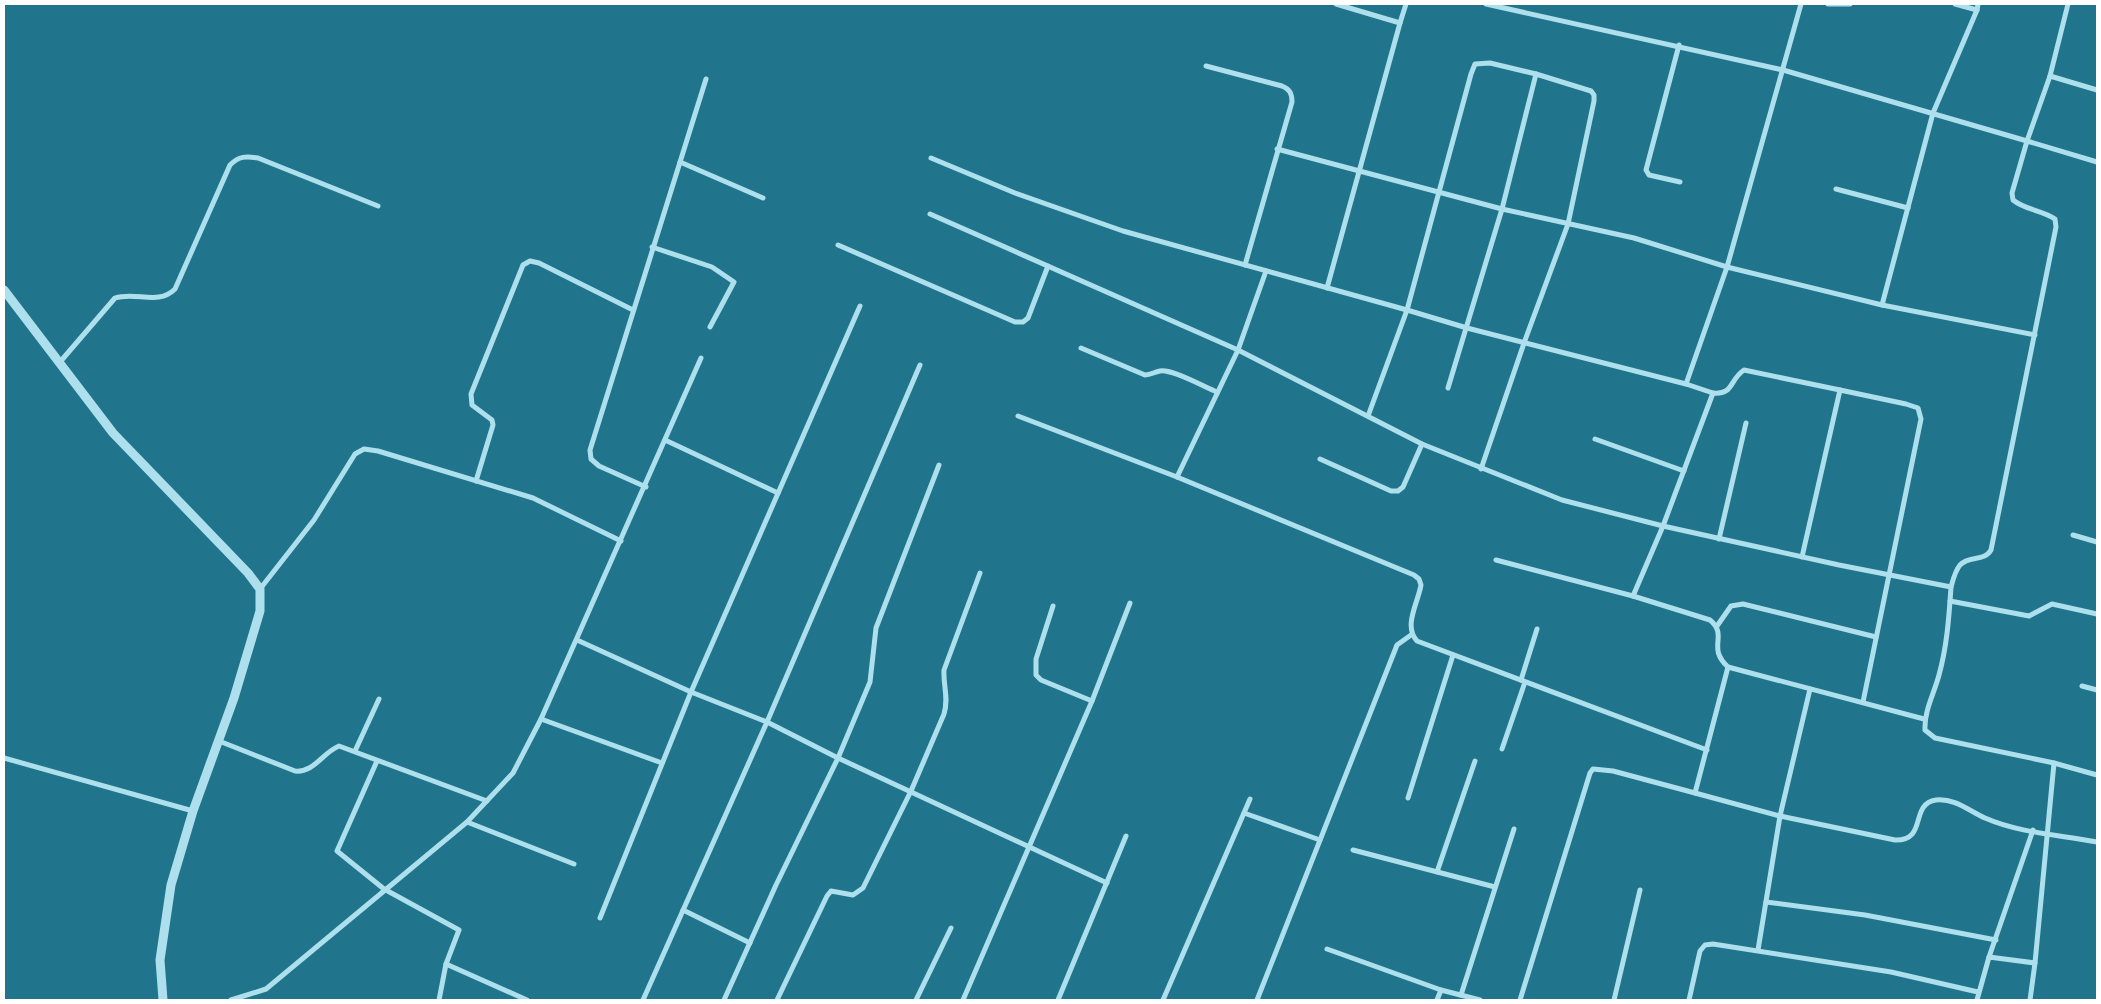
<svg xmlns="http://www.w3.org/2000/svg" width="2101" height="1004" viewBox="0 0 2101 1004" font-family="'Noto Sans',sans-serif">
	<rect width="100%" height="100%" fill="#20758c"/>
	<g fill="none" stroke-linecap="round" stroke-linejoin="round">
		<g stroke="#aedfec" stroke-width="5">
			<path d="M1486,4l297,66 244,71 -15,52 1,7c12,10 29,10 42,19l1,8 -65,323c-7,12 -22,5 -31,15 -5,6 -7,15 -9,22"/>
			<polyline points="1828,4 1850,4"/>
			<polyline points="1955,4 1977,10 1978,4"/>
			<polyline points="2068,4 2050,76 2027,141 2097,162"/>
			<polyline points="1400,23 1406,4"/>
			<polyline points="1679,45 1646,170 1649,175 1680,182"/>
			<path d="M1206,66l76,20c8,3 10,8 10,16l-47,163"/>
			<polyline points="2050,76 2097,90"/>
			<polyline points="1277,149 1502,209 1634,238 1727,267 1882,305 1933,113 1977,10"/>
			<polyline points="931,158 1015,193 1123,231 1407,310 1467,328 1686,384 1727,267 1801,4"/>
			<polyline points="680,162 763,198"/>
			<polyline points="1836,189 1908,208"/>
			<path d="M930,214l308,136 184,94 140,56 101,26 176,39 112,22c-2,30 -4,59 -12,88 -5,19 -15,36 -14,55l10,8 119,25 43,12"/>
			<polyline points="838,245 1015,322 1023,322 1028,318 1048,266"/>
			<polyline points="652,247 712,267 734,282 710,327"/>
			<polyline points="1327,288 1400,23 1336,4"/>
			<polyline points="1882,305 2035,335"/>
			<path d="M1081,348l64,27c6,0 9,-3 15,-4 13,-2 44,16 57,21"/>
			<path d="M60,362l55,-64c21,-7 43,8 60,-9l55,-124c9,-9 16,-9 28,-7l120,48"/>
			<polyline points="1448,388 1502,209 1536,74 1591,91 1594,95 1594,101 1568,224 1524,343 1481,469"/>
			<polyline points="1840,390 1906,404 1918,408 1921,419 1863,702"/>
			<path d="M1713,393c21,2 16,-13 31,-23l96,20 -38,167"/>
			<path d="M1018,416l159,61 237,98 5,4 2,6c-3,18 -18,41 -4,56l290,109"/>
			<polyline points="1368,416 1407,310 1471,74 1475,64 1490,63 1536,74"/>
			<polyline points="1595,439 1684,471"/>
			<polyline points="665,440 778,493"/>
			<polyline points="1320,459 1391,491 1398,491 1403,487 1422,444"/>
			<polyline points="1177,477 1238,350 1266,271"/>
			<polyline points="476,481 493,425 492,420 472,405 471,394 523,265 530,261 539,263 633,310"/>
			<polyline points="646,487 599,466 591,459 590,450 706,79"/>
			<polyline points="2073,535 2097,542"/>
			<polyline points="1719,539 1746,423"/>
			<path d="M1496,560l137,36 77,24c19,16 -4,27 18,47"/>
			<polyline points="260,589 314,520 355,454 364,449 378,451 533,498 621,541"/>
			<polyline points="1633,596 1663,526 1713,393 1686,384"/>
			<polyline points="1950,601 2029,616 2052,604 2097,614"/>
			<polyline points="1053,606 1036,659 1036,675 1041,680 1092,701"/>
			<polyline points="1717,626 1731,606 1743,604 1876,637"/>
			<polyline points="577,640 691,692 767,722 838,758 1107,883"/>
			<polyline points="1521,680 1537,629"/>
			<polyline points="2082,686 2097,690"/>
			<polyline points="541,719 662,763"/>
			<path d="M1924,719l-196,-52 -33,126 85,23 115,24c33,1 14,-36 41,-40 19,-2 33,11 49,18 34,15 76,17 112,24"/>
			<path d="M219,741l76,30c19,2 27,-18 44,-25l148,55"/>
			<polyline points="1502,749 1525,682"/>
			<polyline points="355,751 379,699"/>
			<polyline points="4,758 193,811"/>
			<polyline points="377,761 337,851 384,889 459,930 446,964 439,1000"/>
			<polyline points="1408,798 1453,655"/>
			<polyline points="1244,813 1320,840"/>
			<polyline points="467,822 574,864"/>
			<polyline points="1353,850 1495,887"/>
			<polyline points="1437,872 1475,761"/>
			<polyline points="1766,902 1865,915 1996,940"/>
			<polyline points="683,910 750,943"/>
			<polyline points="600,918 691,692 860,306"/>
			<polyline points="1327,949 1441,990"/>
			<polyline points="1758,950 1780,816 1810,689"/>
			<polyline points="1989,957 2033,830"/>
			<polyline points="446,964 527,1000"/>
			<polyline points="1461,995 1514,829"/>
			<polyline points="231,1000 266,989 467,822 513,773 541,719 701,358"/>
			<polyline points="643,1000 767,722 920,365"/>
			<polyline points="724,1000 776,885 838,758 870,682 876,628 939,465"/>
			<path d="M777,1000l50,-104 4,-5 22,4 10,-7 48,-97 33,-77c5,-16 -1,-28 0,-44l36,-97"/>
			<polyline points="916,1000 951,928"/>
			<polyline points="963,1000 1092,701 1130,603"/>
			<polyline points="1058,1000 1126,836"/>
			<polyline points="1163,1000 1250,799"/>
			<polyline points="1257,1000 1397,645 1411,635"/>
			<polyline points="1437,1000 1441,990 1480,1000"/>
			<polyline points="1520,1000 1590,773 1593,769 1613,771 1695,793"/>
			<polyline points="1614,1000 1640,890"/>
			<polyline points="1689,1000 1700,951 1705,945 1713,944 1891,972 1978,992"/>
			<polyline points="1977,1000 1989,957 2035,963 2054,763"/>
			<polyline points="2030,1000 2035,963"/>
		</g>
		<polyline stroke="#aedfec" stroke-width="9" points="4,290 113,433 248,573 260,589 260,611 234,698 193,811 171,885 160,960 163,1000"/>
	</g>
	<rect width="2101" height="1004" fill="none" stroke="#ffffff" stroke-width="10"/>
</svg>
